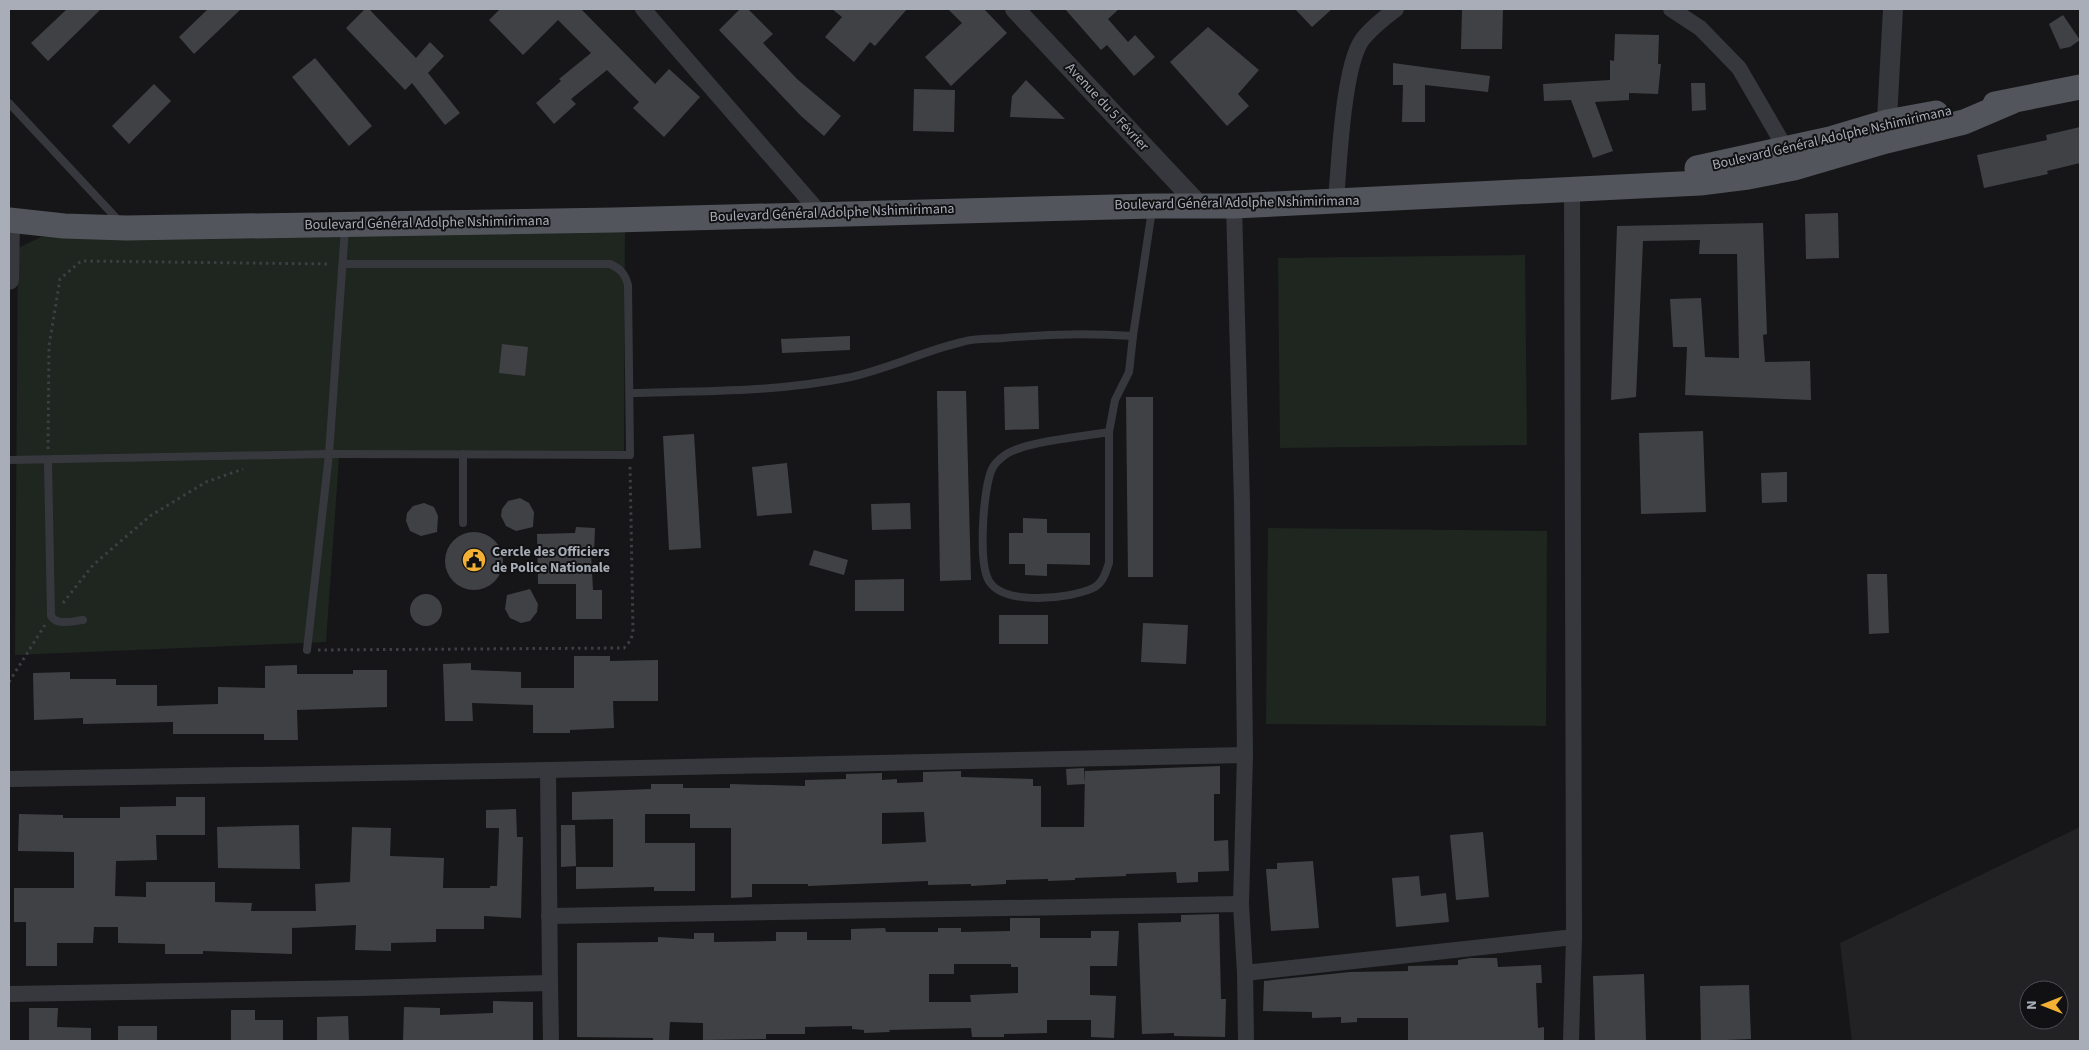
<svg xmlns="http://www.w3.org/2000/svg" width="2089" height="1050" viewBox="0 0 2089 1050" font-family="'Source Sans 3',sans-serif">
	<rect width="100%" height="100%" fill="#161618"/>
	<path fill="#222225" fill-rule="evenodd" d="M2080,827v214h-228l-12,-98zM2029,990h30v30h-30z"/>
	<g fill="#1e261f">
		<polygon points="625,218 624,452 339,458 326,642 15,655 18,248 41,237"/>
		<polygon points="1525,255 1527,445 1280,448 1278,258"/>
		<polygon points="1268,528 1547,531 1546,726 1266,724"/>
	</g>
	<g fill="#404145" fill-rule="evenodd">
		<polygon points="67,9 101,9 48,61 31,43"/>
		<polygon points="208,9 241,9 194,54 179,37"/>
		<polygon points="365,9 369,9 416,58 430,42 444,56 428,73 460,113 445,125 412,83 405,90 346,28"/>
		<polygon points="500,9 581,9 655,84 669,69 700,97 664,137 633,108 639,102 607,70 571,99 576,104 554,124 536,103 561,81 559,79 591,53 558,20 523,55 489,20"/>
		<polygon points="740,9 748,9 773,34 763,43 797,79 841,116 824,136 801,116 719,30"/>
		<polygon points="832,9 907,9 875,46 870,42 854,62 825,37 842,17"/>
		<polygon points="948,9 984,9 1007,33 951,86 925,57 962,23"/>
		<polygon points="1065,9 1119,9 1108,19 1128,42 1135,35 1155,57 1134,76 1107,45 1101,50"/>
		<polygon points="1295,9 1332,9 1312,27"/>
		<polygon points="1462,9 1503,9 1502,49 1461,49"/>
		<polygon points="2063,15 2080,40 2070,47 2060,49 2049,24"/>
		<polygon points="1208,27 1259,70 1238,94 1249,106 1227,126 1170,62"/>
		<polygon points="1615,34 1659,35 1658,64 1661,64 1658,94 1629,93 1629,100 1595,102 1613,151 1593,158 1571,100 1544,101 1543,84 1610,80 1610,60 1614,61"/>
		<polygon points="315,58 372,126 349,146 292,77"/>
		<polygon points="1393,63 1490,76 1488,92 1425,85 1425,122 1402,122 1403,85 1393,85"/>
		<polygon points="1026,80 1065,119 1010,117 1012,96"/>
		<polygon points="1691,83 1705,83 1706,110 1692,111"/>
		<polygon points="154,84 171,101 129,144 112,126"/>
		<polygon points="914,89 955,90 954,132 913,131"/>
		<polygon points="2080,127 2080,163 2047,171 2048,174 1984,188 1977,155 2047,140 2046,135"/>
		<polygon points="1838,213 1839,258 1806,259 1805,214"/>
		<polygon points="1763,223 1767,334 1763,335 1765,362 1810,361 1811,400 1685,395 1687,347 1673,347 1670,299 1701,298 1705,357 1739,358 1737,254 1699,254 1700,240 1643,241 1636,397 1611,400 1617,226"/>
		<polygon points="850,336 850,350 782,353 781,339"/>
		<polygon points="502,344 528,347 525,376 499,373"/>
		<polygon points="1038,386 1039,429 1005,430 1004,387"/>
		<polygon points="937,391 966,391 971,580 940,581"/>
		<polygon points="1126,397 1153,397 1153,577 1128,577"/>
		<polygon points="1703,431 1706,512 1641,514 1639,433"/>
		<polygon points="694,434 701,548 669,550 663,436"/>
		<polygon points="787,463 792,513 757,516 752,467"/>
		<polygon points="1787,472 1787,502 1762,503 1761,473"/>
		<polygon points="520,498 529,503 534,512 533,527 516,531 506,526 501,516 502,509 508,501"/>
		<polygon points="424,503 434,507 438,516 437,532 421,536 410,531 406,521 407,513 413,506"/>
		<polygon points="910,503 911,529 872,530 871,504"/>
		<polygon points="1023,518 1047,519 1047,533 1090,533 1090,565 1047,564 1047,576 1025,575 1025,564 1009,564 1009,533 1023,533"/>
		<polygon points="576,527 595,528 594,552 591,552 593,590 602,590 602,619 576,619 576,584 538,584 537,534 575,533"/>
		<circle cx="474" cy="561" r="29"/>
		<polygon points="814,550 848,560 844,575 809,565"/>
		<polygon points="1867,574 1887,574 1889,633 1869,634"/>
		<polygon points="904,579 904,611 855,611 855,580"/>
		<polygon points="530,589 538,604 537,612 530,621 521,623 510,618 505,609 507,595"/>
		<circle cx="426" cy="610" r="16"/>
		<rect x="999" y="615" width="49" height="29"/>
		<polygon points="1143,623 1188,625 1186,664 1141,662"/>
		<polygon points="574,656 610,656 610,661 658,660 658,701 613,701 614,728 570,730 570,733 533,733 533,705 472,703 473,721 445,721 443,664 471,663 471,670 521,672 521,688 574,688"/>
		<polygon points="297,665 297,674 353,674 353,670 387,670 387,707 297,710 298,740 264,740 264,734 173,734 173,722 83,724 83,718 34,720 33,673 70,672 70,679 116,679 116,685 157,685 157,706 218,704 218,687 265,688 265,666"/>
		<path d="M1220,766v28h-6v47l14,-1 1,31 -31,1v10l-21,1 -1,-11 -50,2v2l-51,2v2l-27,1v-2l-42,1v4l-35,2v-2l-43,1v-4l-120,5v-2h-56v13l-21,1v-70h-41v-14h-45v29h50v48h-41v-4l-78,2v-22h37v-48l-41,1v-28l79,-3v-5h32v4h47v-4l75,2v-6l41,-1v-5l36,-1v7l15,-1v4l26,-1v-10l38,-1v6l72,2v7h8v41h43l1,-56zM924,812l2,30 -44,2v-31z"/>
		<polygon points="1084,768 1085,784 1067,785 1066,769"/>
		<polygon points="176,797 205,797 205,835 156,835 157,860 116,861 115,896 146,897 146,882 215,882 215,902 252,903 251,911 316,911 315,884 350,882 352,827 391,828 390,856 444,858 443,888 490,888 490,886 497,886 499,828 486,828 486,810 516,809 517,837 523,837 521,918 484,916 484,929 436,929 436,942 391,943 391,951 355,950 356,925 292,928 292,954 203,951 203,954 165,954 165,944 118,943 118,927 94,927 93,943 57,943 57,966 26,966 26,922 14,922 14,888 74,888 74,852 18,851 19,814 63,815 63,818 120,818 120,807 176,806"/>
		<polygon points="299,825 300,869 218,868 217,827"/>
		<polygon points="561,825 575,825 576,866 561,867"/>
		<polygon points="1483,832 1489,897 1456,900 1450,835"/>
		<polygon points="1313,861 1319,928 1271,931 1266,869 1277,869 1277,863"/>
		<polygon points="1419,876 1421,896 1446,893 1449,922 1396,927 1392,878"/>
		<polygon points="1219,914 1221,999 1226,999 1225,1037 1174,1036 1174,1033 1142,1034 1138,923 1181,922 1181,915"/>
		<path d="M1010,918h30v20h51v-7h28l-2,35h-27v29l26,1 -2,42 -23,-1v-17h-44v13l-43,1v3h-32l-1,-9 -82,2 1,2 -26,1v-3l-12,-1v-3l-47,1v7h-39v5l-63,1v-17l-33,-1 -1,19h-16v-3l-76,-1v-94l81,-1v-5l36,2v-6h20v9l62,-1v-9h31v8h44v-11l34,-1 1,4h52v-4h23v4l49,-1zM954,964h57v3h7v26l-48,2 1,7h-42v-28h25z"/>
		<polygon points="1470,958 1497,958 1498,967 1541,965 1542,983 1536,983 1538,1028 1544,1027 1544,1041 1408,1041 1408,1018 1357,1018 1357,1022 1341,1023 1341,1017 1312,1018 1312,1012 1263,1011 1264,981 1350,972 1408,971 1408,966 1458,965 1458,960"/>
		<polygon points="1644,974 1646,1040 1595,1041 1593,976"/>
		<polygon points="1749,985 1751,1039 1701,1041 1700,986"/>
		<polygon points="493,1001 533,1002 533,1041 403,1041 404,1007 440,1008 440,1015 493,1013"/>
		<polygon points="29,1008 58,1008 57,1027 91,1028 91,1041 29,1041"/>
		<polygon points="231,1010 255,1010 255,1020 283,1020 283,1041 231,1041"/>
		<polygon points="348,1016 349,1041 317,1041 317,1017"/>
		<rect x="118" y="1026" width="39" height="15"/>
	</g>
	<g fill="none" stroke-linecap="round" stroke-linejoin="round">
		<g stroke="#3d3f44" stroke-width="3" stroke-dasharray="2.5 4" stroke-linecap="butt">
			<polyline points="48,449 49,346 60,279 81,261 331,264"/>
			<polyline points="63,603 93,565 150,516 206,482 243,469"/>
			<polyline points="318,650 624,648 631,640 633,630 630,465"/>
			<polyline points="9,682 45,625"/>
		</g>
		<g stroke="#37383d" stroke-width="8">
			<polyline points="9,103 119,221"/>
			<path d="M631,393c72,-2 145,-1 215,-15 40,-8 77,-27 116,-36 13,-4 28,-3 42,-4 42,-4 86,-5 129,-2l19,-126"/>
			<path d="M1109,432c-27,5 -83,9 -104,23 -4,3 -11,9 -13,14 -9,19 -14,94 -3,112 15,25 81,18 104,7 10,-5 13,-16 16,-25v-131l6,-32 14,-28 4,-36"/>
			<path d="M9,460l320,-6 301,1 -2,-170c-3,-11 -7,-16 -18,-21h-266"/>
			<path d="M48,461l3,155c6,10 22,5 32,4"/>
			<polyline points="463,523 463,454"/>
			<polyline points="307,650 329,454 345,228"/>
		</g>
		<g stroke="#37383d" stroke-width="16">
			<polyline points="643,9 820,213"/>
			<polyline points="1671,9 1700,28 1739,68 1790,156"/>
			<path d="M1336,201c3,-36 7,-134 26,-161 9,-12 22,-22 34,-31"/>
			<polyline points="1234,206 1242,503 1245,755 1241,904 1245,973 1574,937"/>
			<polyline points="548,770 550,983"/>
			<polyline points="9,779 548,770 1245,755"/>
			<polyline points="549,916 1241,904"/>
			<polyline points="1245,973 1246,1041"/>
			<polyline points="9,994 361,988 550,983 551,1041"/>
			<polyline points="1571,1041 1574,937 1572,191"/>
		</g>
		<g stroke="#37383d" stroke-width="20">
			<polyline points="1015,9 1199,205"/>
			<polyline points="1886,137 1893,9"/>
			<polyline points="9,280 10,220"/>
		</g>
		<g stroke="#53555c" stroke-width="25">
			<polyline points="1995,104 2080,87"/>
			<polyline points="1697,168 1830,139 1887,122 1936,113"/>
			<polyline points="9,220 64,226 126,228 614,220 1153,206 1234,206 1700,183 1748,177 1794,168 1886,141 1964,122 2011,102"/>
		</g>
	</g>
	<defs>
		<g id="civic-disc" transform="scale(1.25)"><circle r="9.5" fill="#f2b134" stroke="#111113"/><path d="M-.6-6.5H3V-4.5H.6V-3L4-1V1h2V6H-6V1h2V-1L-.6-3ZM-1.2 2.5V6h2.4V2.5Z" fill="#111"/></g>
	</defs>
	<g fill-rule="evenodd">
		<use href="#civic-disc" x="474" y="560"/>
	</g>
	<g text-anchor="middle" dominant-baseline="central" stroke-width="4" stroke-linejoin="round" paint-order="stroke">
		<g font-size="14" fill="#a8adb8" stroke="#111113">
			<text transform="translate(1107 107) rotate(47)">Avenue du 5 Février</text>
			<text transform="translate(1832 138) rotate(-13)">Boulevard Général Adolphe Nshimirimana</text>
			<text transform="translate(1237 203) rotate(-1)">Boulevard Général Adolphe Nshimirimana</text>
			<text transform="translate(832 213) rotate(-2)">Boulevard Général Adolphe Nshimirimana</text>
			<text transform="translate(427 223) rotate(-1)">Boulevard Général Adolphe Nshimirimana</text>
		</g>
		<g font-size="14" font-weight="bold" fill="#a8adb8" stroke="#111113" text-anchor="start">
			<text x="492" y="552">Cercle des Officiers<tspan x="492" dy="16">de Police Nationale</tspan></text>
		</g>
	</g>
	<rect width="2089" height="1050" fill="none" stroke="#a8adb8" stroke-width="20"/>
	<g transform="translate(2044 1005) rotate(270)"><circle r="24" fill="#111113" stroke="#4d4f55"/>
	<path d="M0-4L9 19L0 12L-9 19Z" fill="#f2b134"/>
	<text y="-8" font-size="14" font-weight="bold" text-anchor="middle" fill="#a8adb8">N</text>
	</g>
</svg>
